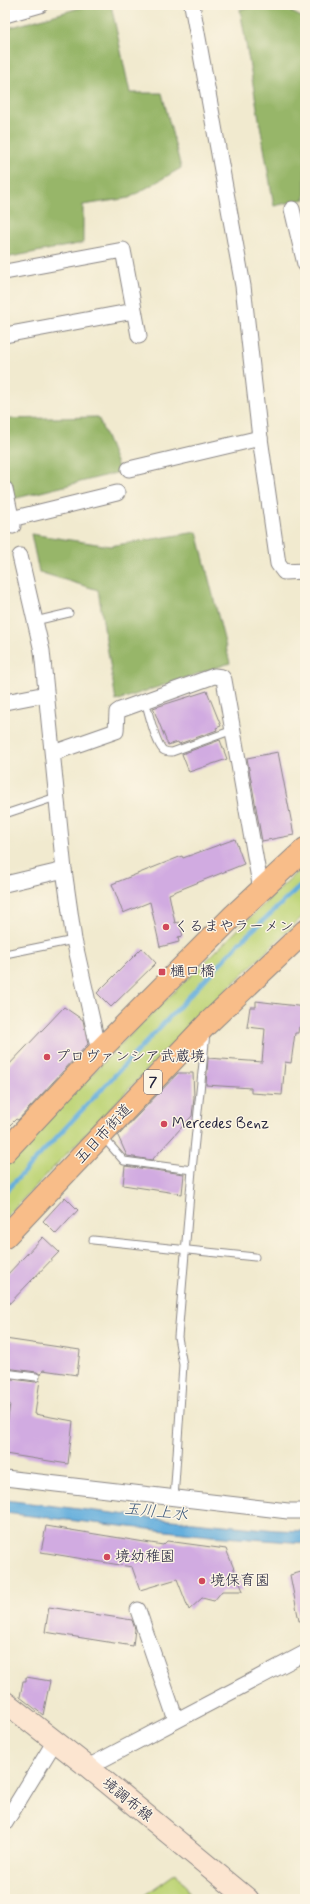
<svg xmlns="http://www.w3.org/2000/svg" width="310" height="1904" viewBox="0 0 310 1904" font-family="Mynerve,'Klee One',sans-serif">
	<rect width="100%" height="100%" fill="#fcf5e5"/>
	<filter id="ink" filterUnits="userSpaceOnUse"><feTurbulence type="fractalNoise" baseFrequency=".025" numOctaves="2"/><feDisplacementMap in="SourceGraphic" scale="8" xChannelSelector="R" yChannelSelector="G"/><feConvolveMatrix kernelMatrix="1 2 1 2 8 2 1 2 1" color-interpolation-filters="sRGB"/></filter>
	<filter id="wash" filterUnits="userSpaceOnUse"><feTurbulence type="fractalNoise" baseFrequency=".012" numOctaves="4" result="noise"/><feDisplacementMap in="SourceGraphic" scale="16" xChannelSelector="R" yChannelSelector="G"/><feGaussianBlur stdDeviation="0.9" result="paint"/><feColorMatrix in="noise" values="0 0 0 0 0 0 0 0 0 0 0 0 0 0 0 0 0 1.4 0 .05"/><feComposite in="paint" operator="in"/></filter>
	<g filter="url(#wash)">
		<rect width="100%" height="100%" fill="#f1eacf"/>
		<g fill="#bfd579" stroke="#707c5a">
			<polygon points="305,864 305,914 195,1020 5,1218 5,1166 116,1049"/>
			<polygon points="176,1873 194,1899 139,1899"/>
		</g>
		<g fill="#97b669" stroke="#5c6c52">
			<polygon points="90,5 111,5 130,93 162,93 181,168 129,198 83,205 83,243 5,258 5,29"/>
			<polygon points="278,5 305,19 305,199 274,206 240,9"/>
			<polygon points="98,417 120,472 5,501 5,419"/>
			<polygon points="197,532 230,663 116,701 98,590 39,572 31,534 110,546"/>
		</g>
		<polygon fill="#65afdd" stroke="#44688c" points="5,1500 161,1519 276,1530 305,1531 305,1543 211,1536 5,1513"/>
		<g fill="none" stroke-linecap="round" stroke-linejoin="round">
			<polyline stroke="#65afdd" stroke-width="4.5" points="5,1192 244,938 305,882"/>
		</g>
		<g id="blocks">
			<g fill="#d1abe1">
				<polygon points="207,691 221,726 216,728 217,730 179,744 178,742 168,745 153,708"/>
				<polygon points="220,740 227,759 189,772 182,754"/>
				<polygon points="278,752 294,835 262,841 247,758"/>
				<polygon points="235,839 244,864 169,894 175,923 179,922 183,936 178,937 179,942 160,947 150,902 123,913 112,884 182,856 183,858"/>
				<polygon points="142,948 156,963 111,1007 97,993"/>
				<polygon points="256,1001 305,1007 305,1027 299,1027 298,1033 295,1033 291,1063 285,1062 282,1095 251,1093 251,1088 206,1085 208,1058 262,1062 265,1029 247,1027 250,1007 256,1007"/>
				<polygon points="64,1007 83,1020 88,1044 18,1120 16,1119 5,1130 5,1069"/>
				<polygon points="178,1073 193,1073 194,1098 192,1116 152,1160 127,1156 118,1136"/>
				<polygon points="125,1166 184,1174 182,1194 123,1185"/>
				<polygon points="65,1197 78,1210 56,1234 43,1221"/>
				<polygon points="43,1237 59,1252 5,1308 5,1277"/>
				<polygon points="5,1339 80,1350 77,1375 43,1370 41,1375 37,1372 5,1368"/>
				<polygon points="5,1378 35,1382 40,1380 35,1414 73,1421 68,1464 5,1454 5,1439 10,1404 5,1404"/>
				<polygon points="46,1526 163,1545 167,1541 226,1549 243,1591 222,1591 214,1601 202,1598 189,1610 177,1579 140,1590 132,1567 41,1552"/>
				<polygon points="305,1571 305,1620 299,1621 290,1575"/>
				<polygon points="49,1607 132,1620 135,1629 133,1646 45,1632"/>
				<polygon points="26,1677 50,1681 43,1715 20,1697 23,1681 26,1681"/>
			</g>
		</g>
	</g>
	<g filter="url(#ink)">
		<use href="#blocks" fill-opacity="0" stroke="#8a8685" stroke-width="1"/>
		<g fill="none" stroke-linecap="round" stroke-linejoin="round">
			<g stroke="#8a8685" stroke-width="9">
				<g id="lane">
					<polyline points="35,621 69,613"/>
					<path d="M145,701c4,12 10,41 18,49 3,2 6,2 9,2l61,-22"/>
					<polyline points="5,814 56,797"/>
					<polyline points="5,954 74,940"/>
					<polyline points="103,1137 124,1161 192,1170"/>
					<polyline points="93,1240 255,1257"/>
					<polyline points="5,1373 36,1377"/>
					<polyline points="174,1499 183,1365 178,1337 192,1170 206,1033"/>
				</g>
			</g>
			<g stroke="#8a8685" stroke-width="17">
				<g id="street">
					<polyline points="192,5 243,286 260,438 278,564 284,572 305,571"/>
					<polyline points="5,15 40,5"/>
					<polyline points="292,209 305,264"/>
					<polyline points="5,272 123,250 139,336"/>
					<polyline points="5,335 134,311"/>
					<polyline points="129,469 260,438"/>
					<polyline points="5,489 13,526"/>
					<polyline points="11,519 117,493"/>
					<polyline points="20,556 42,651 64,870 74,940 99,1051"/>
					<polyline points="5,702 46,694"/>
					<polyline points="53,753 116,731 117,712 120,710 214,676 222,677 224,680 261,890"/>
					<polyline points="5,884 64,870"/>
					<polyline points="5,1478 288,1511 305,1511"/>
					<polyline points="138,1610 176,1720"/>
					<polyline points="88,1767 305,1653"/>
					<polyline points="5,1823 55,1741"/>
				</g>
			</g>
			<g stroke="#8a8685" stroke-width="23">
				<polyline id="secondary" points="5,1702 88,1767 248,1899"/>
			</g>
			<g stroke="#8a8685" stroke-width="24">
				<g id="primary">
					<polyline points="5,1152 99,1051 234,915 305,849"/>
					<polyline points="5,1237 207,1024 305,931"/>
				</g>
			</g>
			<use href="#lane" stroke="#fff" stroke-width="7"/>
			<use href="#street" stroke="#fff" stroke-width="15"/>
			<use href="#secondary" stroke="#fce5d0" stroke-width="21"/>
			<use href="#primary" stroke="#f8bd89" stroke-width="22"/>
		</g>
	</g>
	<g fill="#d1495b" stroke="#fcf5e5" stroke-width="1.5">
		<circle cx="166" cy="927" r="4"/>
		<rect x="158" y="968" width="8" height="8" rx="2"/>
		<circle cx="47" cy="1057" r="4"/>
		<circle cx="164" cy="1124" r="4"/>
		<circle cx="107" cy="1557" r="4"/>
		<circle cx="202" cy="1581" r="4"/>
	</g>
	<g text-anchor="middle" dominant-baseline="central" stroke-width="3" stroke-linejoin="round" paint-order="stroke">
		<rect fill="#fcf5e5" stroke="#63616e" stroke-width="1" x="144" y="1070" width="18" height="24" rx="3"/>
		<g font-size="14" font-weight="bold" fill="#22223b">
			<text x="153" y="1082">7</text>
		</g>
		<g font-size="15" fill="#22223b" stroke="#fcf5e5" text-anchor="start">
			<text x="174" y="927">くるまやラーメン</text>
			<text x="170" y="972">樋口橋</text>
			<text x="55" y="1057">プロヴァンシア武蔵境</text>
			<text x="172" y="1124">Mercedes Benz</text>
			<text x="115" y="1557">境幼稚園</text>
			<text x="210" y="1581">境保育園</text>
		</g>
		<g font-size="15" fill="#22223b" stroke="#fcf5e5">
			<text transform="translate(104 1134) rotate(-47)">五日市街道</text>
			<text transform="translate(127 1800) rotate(39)">境調布線</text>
		</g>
		<g font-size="16" font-style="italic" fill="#3d5a7c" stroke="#fcf5e5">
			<text transform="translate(156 1512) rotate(6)">玉川上水</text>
		</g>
	</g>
	<rect width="310" height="1904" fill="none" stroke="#fcf5e5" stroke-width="20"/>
</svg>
